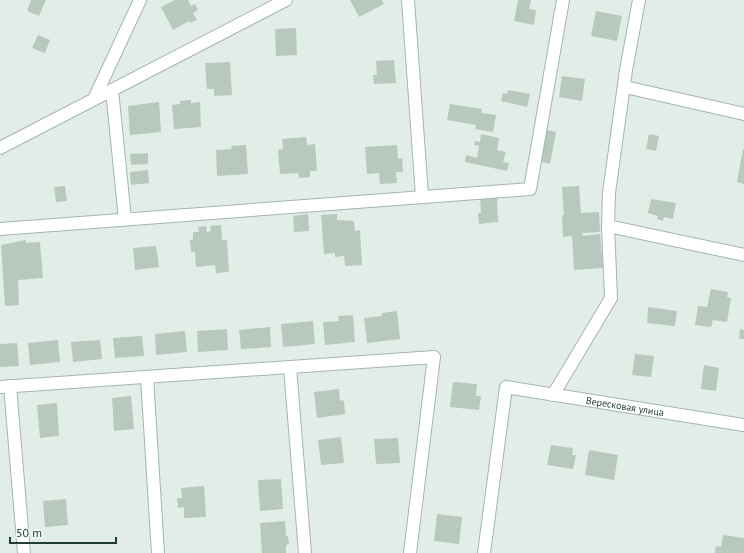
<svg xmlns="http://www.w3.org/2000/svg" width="744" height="553" viewBox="0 0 744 553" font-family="'PT Sans',sans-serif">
	<rect width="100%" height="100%" fill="#e2ede7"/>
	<g fill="#b7c8bf">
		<polygon points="31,0 46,0 39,16 27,11"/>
		<polygon points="175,0 188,0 191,6 195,4 198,10 193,13 197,20 190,23 189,21 173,30 161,7"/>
		<polygon points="350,0 382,0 384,4 359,17"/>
		<polygon points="518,0 531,0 529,9 536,10 534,25 514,21"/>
		<polygon points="596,11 622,16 617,41 591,36"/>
		<polygon points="296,28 297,55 276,56 275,29"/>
		<polygon points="38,35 50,40 45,53 32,48"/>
		<polygon points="394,60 396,83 374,84 373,75 377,75 376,61"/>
		<polygon points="230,62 232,95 214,96 214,89 207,89 205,63"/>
		<polygon points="562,76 585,79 582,101 559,97"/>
		<polygon points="508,90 530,94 527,107 501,101 503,93 507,94"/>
		<polygon points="191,100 191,103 200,102 201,127 174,129 172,105 180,104 180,101"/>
		<polygon points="159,102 161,132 130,135 128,106"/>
		<polygon points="450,104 482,109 481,113 496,115 493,132 475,129 476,125 447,120"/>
		<polygon points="543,129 556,132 550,164 538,161"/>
		<polygon points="481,134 499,138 497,150 506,152 503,162 509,163 507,171 465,162 466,155 477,158 479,146 474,145 475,141 480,142"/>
		<polygon points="649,134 659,136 656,151 646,149"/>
		<polygon points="306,137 307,145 315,144 317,171 310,171 310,177 299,178 298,173 280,174 278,150 283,149 282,139"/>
		<polygon points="246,145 248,174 217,176 216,150 232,149 231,146"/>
		<polygon points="397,145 398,159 402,158 403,172 396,172 397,183 380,184 379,173 367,174 365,147"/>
		<polygon points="743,149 744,149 744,184 737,182"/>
		<polygon points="148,153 148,164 131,165 130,154"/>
		<polygon points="148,170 149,183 131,185 130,172"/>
		<polygon points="65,186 67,201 56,202 54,187"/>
		<polygon points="579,186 581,213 599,212 600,232 582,233 583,236 600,234 603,268 574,270 572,236 563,237 562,215 564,215 562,187"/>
		<polygon points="480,197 497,197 498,222 479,224 478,213 481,213"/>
		<polygon points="651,199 676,203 673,219 664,217 663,221 657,219 658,216 648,213"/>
		<polygon points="308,214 309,231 294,232 293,216"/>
		<polygon points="337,214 337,220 354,221 355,231 360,230 362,265 345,266 344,256 335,257 335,253 324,254 321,215"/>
		<polygon points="221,225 222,240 227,240 229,272 216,273 215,265 196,267 195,252 191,252 190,240 193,239 193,232 199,232 198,227 206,226 207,232 211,231 210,226"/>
		<polygon points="26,240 26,243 40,242 43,278 18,280 19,305 5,306 1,245"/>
		<polygon points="156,246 159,267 135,270 133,248"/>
		<polygon points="711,289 728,292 727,297 731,298 727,322 713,320 711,327 695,325 698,306 707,307"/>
		<polygon points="648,307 677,311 675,326 647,323"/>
		<polygon points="397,311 400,339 367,343 364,318 382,316 382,313"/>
		<polygon points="353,315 355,342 325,345 323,322 339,321 338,316"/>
		<polygon points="313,321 315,344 283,347 281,324"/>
		<polygon points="270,327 271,347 241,349 239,330"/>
		<polygon points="227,329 228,350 198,352 197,331"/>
		<polygon points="740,329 744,330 744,339 739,339"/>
		<polygon points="185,331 187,352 156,355 155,334"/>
		<polygon points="142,336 144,356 115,358 113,338"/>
		<polygon points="58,340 60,362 30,365 28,343"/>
		<polygon points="100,340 102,359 73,362 71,342"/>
		<polygon points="17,343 19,366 0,367 0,344"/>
		<polygon points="635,354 654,356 651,377 632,375"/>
		<polygon points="704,365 719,368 716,391 701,389"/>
		<polygon points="453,382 477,384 476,396 481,396 479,410 450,407"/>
		<polygon points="339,389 340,401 344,400 345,414 317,418 314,392"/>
		<polygon points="131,396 134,429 114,431 112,398"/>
		<polygon points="57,403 59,436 40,438 37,405"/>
		<polygon points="341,437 344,463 321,465 318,440"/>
		<polygon points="398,438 400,463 376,464 374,439"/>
		<polygon points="551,445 573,448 572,455 576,455 573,469 547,465"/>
		<polygon points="589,450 618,455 614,480 585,475"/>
		<polygon points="281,479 283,509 260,511 258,480"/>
		<polygon points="204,486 206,517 184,518 184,507 178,508 177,498 182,498 181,488"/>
		<polygon points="66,499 68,525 45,527 43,501"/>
		<polygon points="437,514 462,517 459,544 434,541"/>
		<polygon points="285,521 286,536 288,536 289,544 286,545 286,553 262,553 260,523"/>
		<polygon points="723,535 744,538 744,553 715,553 716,546 721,547"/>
	</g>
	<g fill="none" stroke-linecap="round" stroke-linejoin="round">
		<g stroke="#a4b5ad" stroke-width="14">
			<g id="minor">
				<polyline points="408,0 422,196"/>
				<polyline points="625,87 744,114"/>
				<polyline points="112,90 125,219"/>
				<polyline points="94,99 140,0"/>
				<polyline points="0,148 286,0"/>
				<polyline points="608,226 744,255"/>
				<polyline points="0,229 530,189 563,0"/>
				<polyline points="290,367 305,553"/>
				<polyline points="147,377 158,553"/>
				<polyline points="10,386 24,553"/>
				<polyline points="0,387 434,357 410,553"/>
				<polyline points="553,395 611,298 608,226 609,193 626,70 639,0"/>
				<path id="s1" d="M484,553l22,-166 238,38"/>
			</g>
		</g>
		<use href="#minor" stroke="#fff" stroke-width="12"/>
	</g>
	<g text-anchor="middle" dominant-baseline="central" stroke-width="3" stroke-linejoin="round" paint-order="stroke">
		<g font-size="10" fill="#213e33" stroke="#f2f9f5">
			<text stroke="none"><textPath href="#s1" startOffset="288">Вересковая улица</textPath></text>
		</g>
	</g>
	<path d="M10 537v6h106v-6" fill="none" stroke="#213e33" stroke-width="2"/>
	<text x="16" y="537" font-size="12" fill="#213e33" stroke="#f2f9f5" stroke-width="3" paint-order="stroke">50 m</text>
</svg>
